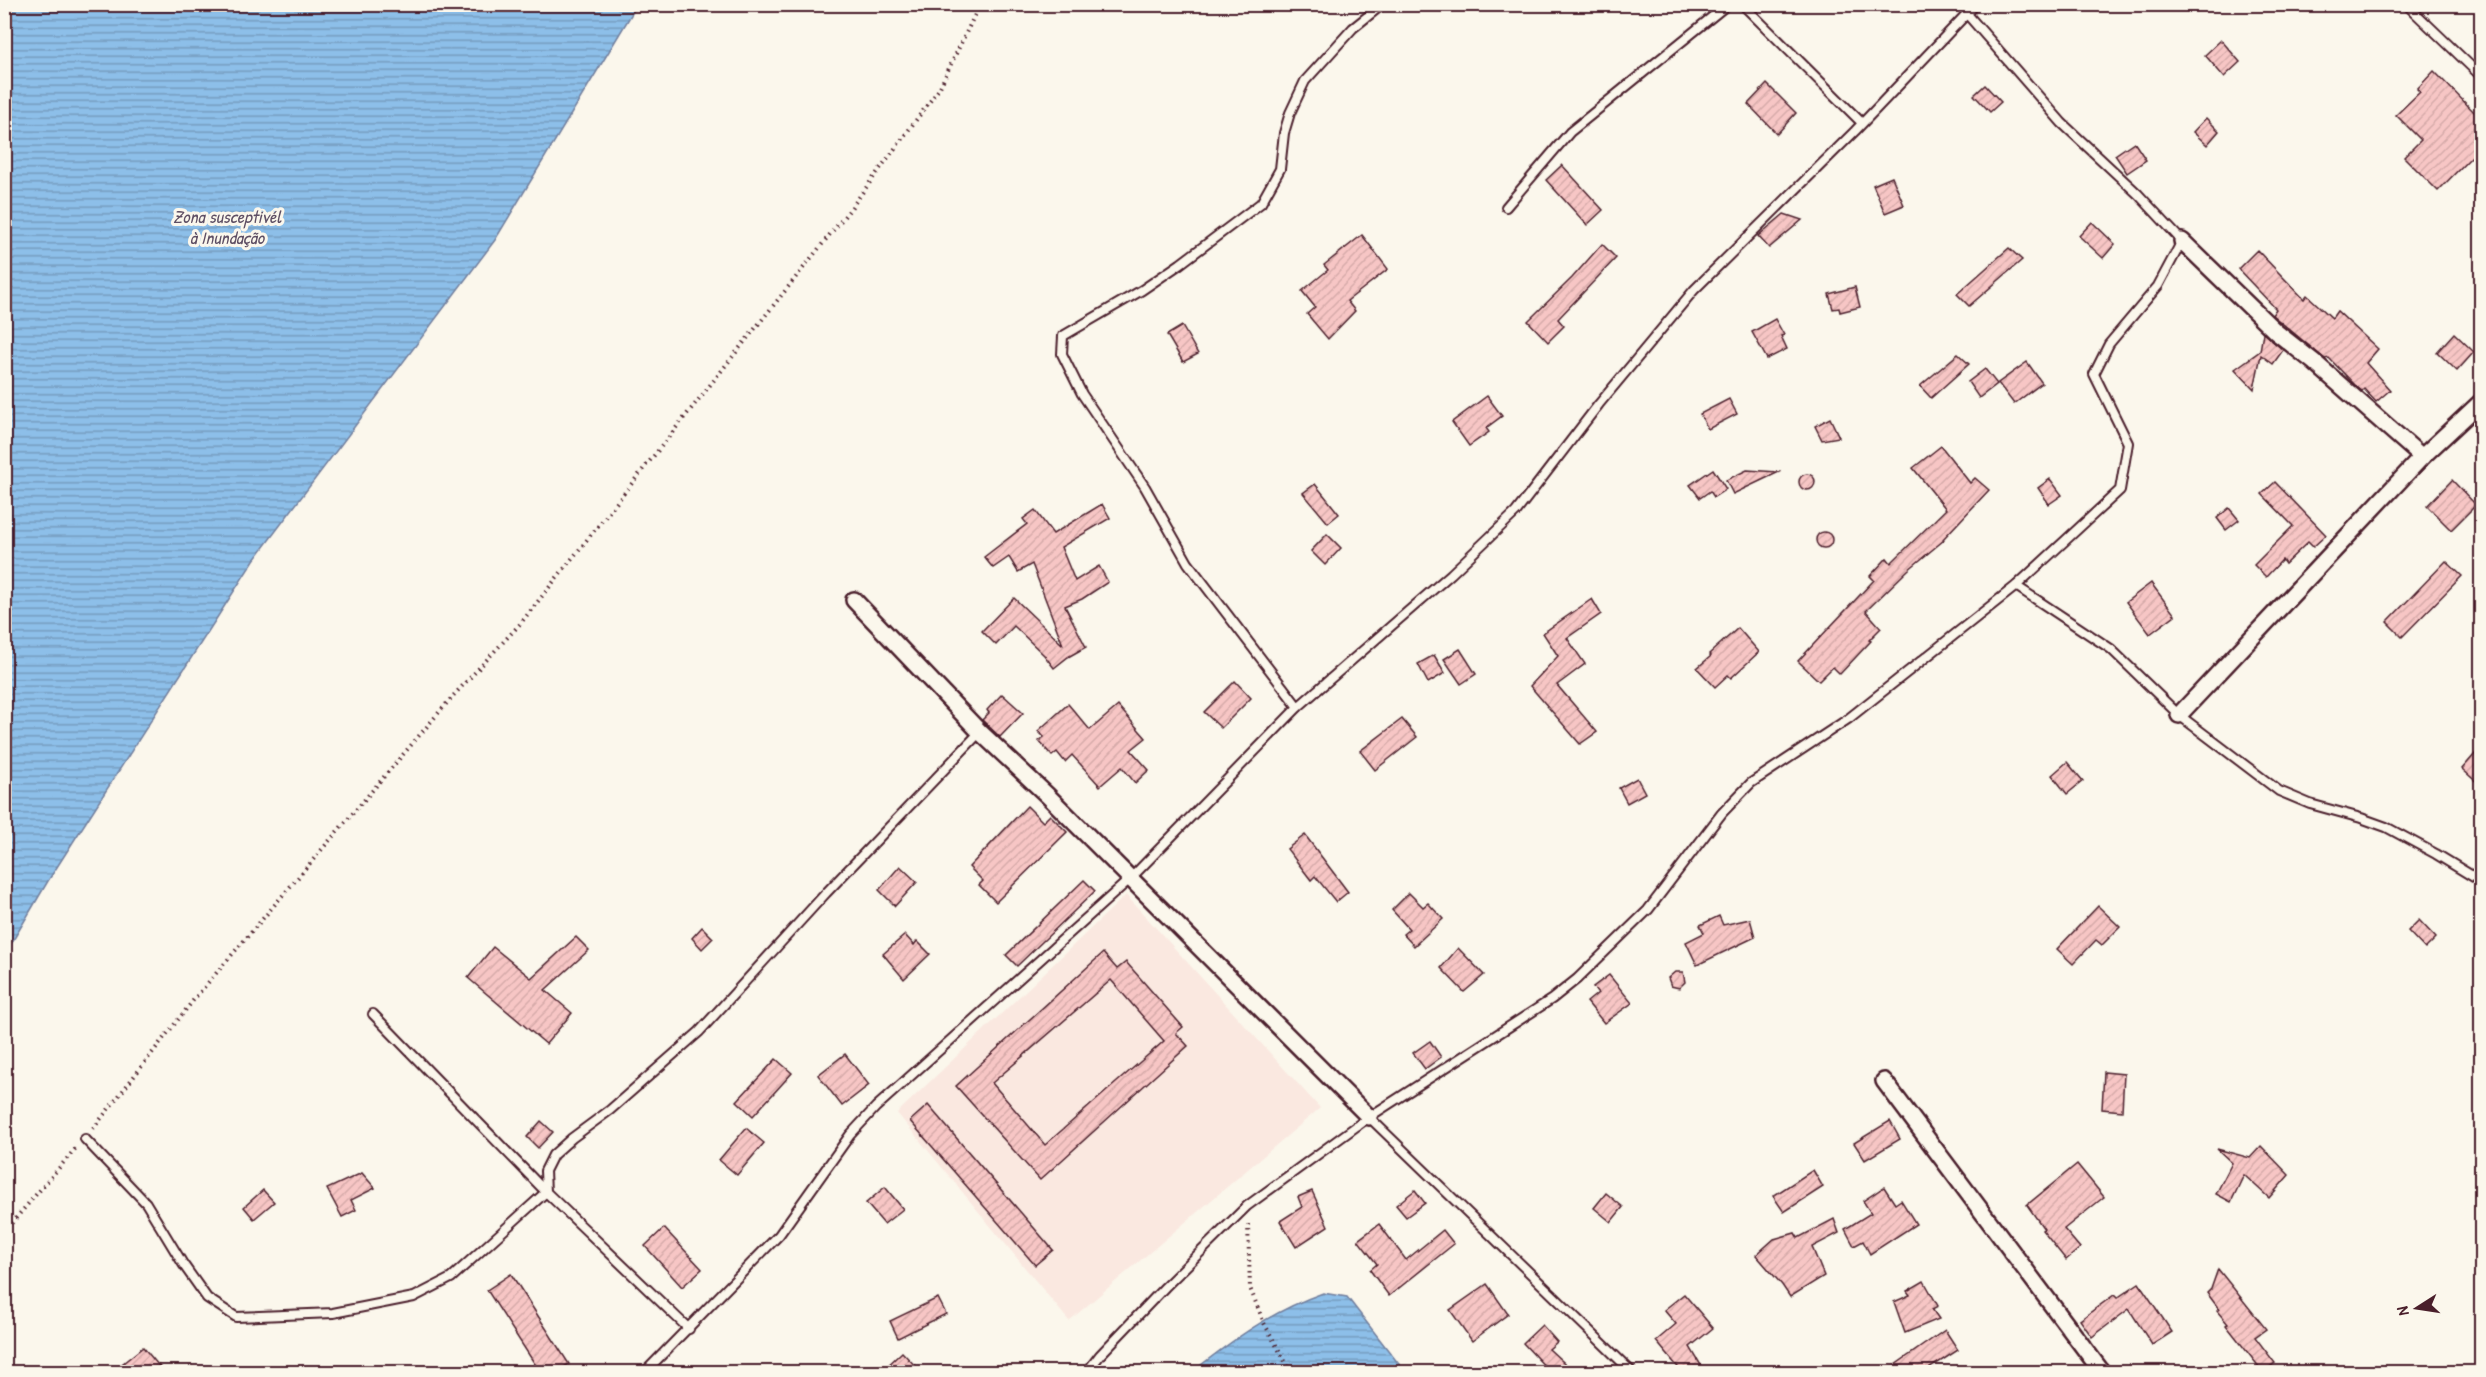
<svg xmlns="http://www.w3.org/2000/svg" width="2486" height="1377" viewBox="0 0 2486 1377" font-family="'Patrick Hand',sans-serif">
	<defs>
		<pattern id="water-rules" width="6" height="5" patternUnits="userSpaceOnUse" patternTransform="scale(1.5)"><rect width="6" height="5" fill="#8dbfe9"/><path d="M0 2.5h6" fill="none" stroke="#759bbd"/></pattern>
		<pattern id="building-hatch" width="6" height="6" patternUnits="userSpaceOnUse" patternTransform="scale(1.5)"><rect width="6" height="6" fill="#f7c6c5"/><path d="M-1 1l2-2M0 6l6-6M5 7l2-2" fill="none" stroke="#d5aaa9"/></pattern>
	</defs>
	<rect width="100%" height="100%" fill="#fbf7ec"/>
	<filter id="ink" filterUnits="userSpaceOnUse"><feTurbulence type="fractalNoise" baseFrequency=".0167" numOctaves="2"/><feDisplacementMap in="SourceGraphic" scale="12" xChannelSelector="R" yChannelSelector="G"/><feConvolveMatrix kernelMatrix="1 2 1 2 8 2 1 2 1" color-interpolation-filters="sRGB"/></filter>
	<g filter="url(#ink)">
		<polygon fill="#fae8e0" points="1126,895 1320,1108 1069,1321 897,1113"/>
		<g fill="url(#water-rules)" stroke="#727f9d" stroke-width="1.5">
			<polygon points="5,4 637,5 495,240 254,560 48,881 5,954"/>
			<path d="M1323,1293l24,4 58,75h-213c42,-33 80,-61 131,-79z"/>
		</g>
		<g fill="url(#building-hatch)" stroke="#4a1f2b" stroke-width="1.5" fill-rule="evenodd">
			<polygon points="2221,40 2240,62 2224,77 2205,55"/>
			<polygon points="2434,71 2481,119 2481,147 2438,191 2404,157 2421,140 2396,115 2420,92 2417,89"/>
			<polygon points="1767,84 1796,113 1777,134 1748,104"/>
			<polygon points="1985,85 2001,102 1990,112 1974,95"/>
			<polygon points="2206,118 2219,131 2207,145 2193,132"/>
			<polygon points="2134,142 2146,160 2127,173 2115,155"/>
			<polygon points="1562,165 1603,210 1587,225 1546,180"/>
			<polygon points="1892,177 1904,205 1885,213 1873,185"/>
			<polygon points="1784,214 1802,220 1769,248 1758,236"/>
			<polygon points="2092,222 2115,244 2103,258 2079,236"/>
			<polygon points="1362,235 1388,269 1347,301 1355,311 1328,339 1307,314 1315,307 1302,291 1328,270 1324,265"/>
			<polygon points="1602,244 1616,258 1558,319 1564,326 1548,342 1528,321 1572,278"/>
			<polygon points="2009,248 2022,260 1969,306 1957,294"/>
			<polygon points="2257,250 2304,299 2307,295 2332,318 2337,311 2378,349 2366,363 2390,390 2376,402 2364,389 2362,391 2357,387 2329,358 2325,359 2272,315 2276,309 2238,269"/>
			<polygon points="1855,287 1860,307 1840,312 1839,308 1833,309 1829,294"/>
			<polygon points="1775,319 1784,335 1781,336 1787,349 1767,359 1752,332"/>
			<polygon points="1182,326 1198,354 1183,362 1167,335"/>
			<polygon points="2263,333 2283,350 2273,364 2261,355 2254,389 2235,369 2260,351"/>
			<polygon points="2454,333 2474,352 2457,371 2437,352"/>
			<polygon points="1958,354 1969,364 1931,398 1920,386"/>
			<polygon points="2027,362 2042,383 2014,404 1998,383"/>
			<polygon points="1985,369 1997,384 1979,398 1968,382"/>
			<polygon points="1487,396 1502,416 1486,428 1489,432 1469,446 1452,422"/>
			<polygon points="1729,399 1737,414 1708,429 1700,414"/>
			<polygon points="1830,418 1839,437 1822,440 1815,426"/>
			<polygon points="1941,446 1970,483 1975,478 1989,490 1943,539 1944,540 1908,570 1866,611 1881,628 1869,640 1871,641 1840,674 1833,667 1819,681 1798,661 1874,580 1870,576 1887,558 1891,563 1946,509 1913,468"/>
			<polygon points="1713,469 1726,489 1714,497 1710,491 1700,498 1690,485"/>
			<polygon points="1747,470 1779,472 1733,494 1726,480"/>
			<circle cx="1807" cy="482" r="8"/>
			<polygon points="2050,479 2062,495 2049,504 2038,488"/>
			<polygon points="2452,480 2476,505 2451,530 2427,506"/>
			<polygon points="2275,482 2326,535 2313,547 2308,542 2285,564 2282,560 2266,577 2254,565 2293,526 2262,494"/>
			<polygon points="1315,484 1339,514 1328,523 1303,493"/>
			<polygon points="1102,504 1110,518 1061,547 1075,581 1099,566 1108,582 1082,599 1065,606 1086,647 1068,657 1054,668 1044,655 1014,626 996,645 982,631 1014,598 1063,645 1032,564 1018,572 1009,557 993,568 984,557 1027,524 1023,519 1035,510 1053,534"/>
			<polygon points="2229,508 2239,520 2226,530 2217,518"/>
			<circle cx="1824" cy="540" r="8"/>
			<polygon points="1327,534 1341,548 1325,565 1311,551"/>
			<polygon points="2446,561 2462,576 2402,637 2387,622"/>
			<polygon points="2151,583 2175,615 2150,634 2126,602"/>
			<polygon points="1592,599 1601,614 1567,638 1585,664 1557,685 1597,732 1580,744 1530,686 1558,656 1543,633"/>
			<polygon points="1738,628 1759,652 1731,678 1728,675 1715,687 1697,668 1711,656 1709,654"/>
			<polygon points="1460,649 1476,674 1461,684 1444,659"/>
			<polygon points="1434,655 1445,673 1428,683 1418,664"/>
			<polygon points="1235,681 1251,698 1221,728 1204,712"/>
			<polygon points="1002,694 1023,713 1000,737 982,720 989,713 987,710"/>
			<polygon points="1068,704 1090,730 1118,706 1146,738 1131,750 1149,770 1135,783 1122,767 1100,786 1072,755 1065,762 1057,752 1052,756 1039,741 1044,737 1038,731"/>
			<polygon points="1402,719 1417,737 1375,770 1360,751"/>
			<polygon points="2481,747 2481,786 2462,769"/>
			<polygon points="2067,762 2083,781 2067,794 2052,775"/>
			<polygon points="1637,778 1645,793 1627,803 1619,788"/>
			<polygon points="1027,806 1043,822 1050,815 1067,832 996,902 979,885 983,881 969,867"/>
			<polygon points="1305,835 1348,892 1336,902 1315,876 1311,880 1287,849"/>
			<polygon points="900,866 917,882 895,906 879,890"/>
			<polygon points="1084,880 1095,891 1017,966 1006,955"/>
			<polygon points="1409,893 1423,907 1428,903 1443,919 1414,946 1403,934 1409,929 1392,910"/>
			<polygon points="2098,906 2120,927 2102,945 2096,940 2073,964 2057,949"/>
			<polygon points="1719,916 1723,925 1750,919 1755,937 1697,965 1686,942 1704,933 1700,925"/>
			<polygon points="2419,920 2436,938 2425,949 2408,931"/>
			<polygon points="702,927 713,938 702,949 692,938"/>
			<polygon points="905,935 914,945 917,941 930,954 904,979 883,954"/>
			<polygon points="576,937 589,950 545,990 572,1013 546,1044 468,978 493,947 531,978"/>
			<polygon points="1458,948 1484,975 1464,992 1441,968"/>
			<path d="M1103,953l14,16 9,-7 57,65 -7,6 12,13 -148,134 -84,-94zM1111,980l53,61 -119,104 -53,-62z"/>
			<polygon points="1675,972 1683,972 1685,982 1679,988 1671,986 1668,978"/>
			<polygon points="1609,975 1632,1003 1604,1023 1587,1002 1598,993 1593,987"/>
			<polygon points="1430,1041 1441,1057 1425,1069 1413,1053"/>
			<polygon points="845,1054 869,1085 842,1106 818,1075"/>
			<polygon points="776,1059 792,1073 753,1116 737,1101"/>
			<polygon points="2104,1072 2124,1074 2122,1111 2102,1109"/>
			<polygon points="928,1105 1053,1250 1035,1265 910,1121"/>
			<polygon points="541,1121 553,1132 538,1148 527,1137"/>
			<polygon points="1890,1121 1900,1139 1865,1160 1854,1143"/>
			<polygon points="746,1128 764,1143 737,1175 719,1160"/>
			<polygon points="2261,1146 2289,1175 2269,1198 2244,1175 2231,1202 2216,1194 2232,1163 2217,1149 2250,1158"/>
			<polygon points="2077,1164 2104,1197 2064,1229 2080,1248 2066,1260 2042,1230 2044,1229 2027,1205"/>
			<polygon points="1813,1170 1823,1187 1784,1212 1773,1196"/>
			<polygon points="362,1173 375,1188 351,1200 356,1210 342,1217 327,1189"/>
			<polygon points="885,1187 903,1209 884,1224 866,1203"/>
			<polygon points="1884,1187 1895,1204 1901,1200 1916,1224 1870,1254 1863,1241 1854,1246 1845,1229 1871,1213 1863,1201"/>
			<polygon points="263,1190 274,1202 254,1219 244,1207"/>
			<polygon points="1415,1190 1425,1203 1406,1217 1396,1205"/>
			<polygon points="1312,1191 1328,1226 1296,1247 1280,1221 1302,1207 1298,1197"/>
			<polygon points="1606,1193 1623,1207 1611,1222 1594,1208"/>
			<polygon points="1834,1219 1839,1233 1812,1247 1824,1276 1790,1297 1782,1285 1756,1255 1774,1239 1795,1233 1798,1238"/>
			<polygon points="1379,1224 1406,1260 1443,1230 1454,1244 1389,1296 1370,1270 1377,1264 1358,1240"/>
			<polygon points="664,1228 702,1269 682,1287 645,1246"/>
			<polygon points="2218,1269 2266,1329 2255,1337 2275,1363 2263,1372 2226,1325 2228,1324 2217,1311 2219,1309 2207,1293 2211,1289"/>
			<polygon points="511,1274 569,1364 556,1372 540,1372 487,1290"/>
			<polygon points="1924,1281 1938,1306 1932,1309 1939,1319 1905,1333 1894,1302 1910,1295 1907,1291"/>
			<polygon points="2139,1283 2172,1332 2152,1345 2129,1309 2092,1337 2080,1320 2114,1295 2117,1298"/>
			<polygon points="1487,1284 1508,1314 1472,1341 1450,1310"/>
			<polygon points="1684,1294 1713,1328 1690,1347 1705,1372 1682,1372 1656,1341 1676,1324 1664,1310"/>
			<polygon points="938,1298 946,1314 898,1338 890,1321"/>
			<polygon points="1542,1325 1557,1342 1549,1349 1574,1372 1550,1372 1523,1343"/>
			<polygon points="1945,1330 1958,1350 1924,1372 1885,1372"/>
			<polygon points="143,1347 164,1372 112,1372"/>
			<polygon points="902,1352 921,1372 881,1372"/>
		</g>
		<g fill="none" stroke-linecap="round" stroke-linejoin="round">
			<g stroke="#4a1f2b" stroke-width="12">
				<g id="lane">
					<polyline points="1742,4 1862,123"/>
					<polyline points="2406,4 2482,77"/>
					<polyline points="1506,207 1570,132 1728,4"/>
					<polyline points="2016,586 2111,649 2179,715 2279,791 2310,804 2361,818 2386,827 2436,854 2482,882"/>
					<polyline points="1298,707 1188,563 1145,487 1082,394 1062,354 1063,336 1142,290 1180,264 1261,203 1280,169 1284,133 1290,113 1305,81 1353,28 1383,4"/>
					<polyline points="373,1014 546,1192 689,1329"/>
					<polyline points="1369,1117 1632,1372"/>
					<polyline points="85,1139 146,1203 183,1264 207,1298 236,1317 333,1313 414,1297 451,1278 546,1192 545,1171 553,1155 572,1138 610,1110 699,1032 826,893 980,732"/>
					<polyline points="4,1367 7,1372"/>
					<polyline points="645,1372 779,1235 850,1135 876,1107 1130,879 1298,707 1451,574 1516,512 1599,404 1694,290 1855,131 1976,4"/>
					<polyline points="1087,1372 1100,1355 1165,1287 1247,1206 1369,1117 1552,999 1577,979 1648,910 1722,813 1751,783 1848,719 2016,586 2120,490 2128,443 2094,374 2109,344 2158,286 2182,241 2138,194 2062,123 1967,14"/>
				</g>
			</g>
			<g stroke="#4a1f2b" stroke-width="20">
				<g id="street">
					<polyline points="2182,241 2276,332 2314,362 2422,457"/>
					<polyline points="854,600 980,732 1047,795 1369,1117"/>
					<polyline points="2179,715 2422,457 2482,401"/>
					<polyline points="1884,1081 2102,1372"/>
				</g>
			</g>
			<g stroke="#4a1f2b" stroke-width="4" stroke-dasharray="1.5 4.5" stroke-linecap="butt">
				<polyline points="93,1129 195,998 453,696 520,624 851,208 939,89 980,4"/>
				<polyline points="1248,1224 1250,1288 1264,1323 1291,1372"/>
				<polyline points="4,1232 76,1148"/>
			</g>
			<use href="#lane" stroke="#fbf7ec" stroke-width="8"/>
			<use href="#street" stroke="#fbf7ec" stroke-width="15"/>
		</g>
	</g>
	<g text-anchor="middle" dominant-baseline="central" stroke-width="6" stroke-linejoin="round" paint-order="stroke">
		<g font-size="18" font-style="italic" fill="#5e4f64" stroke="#fbf7ec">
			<text x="227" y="216">Zona susceptivél<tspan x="227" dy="21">à Inundação</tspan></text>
		</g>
	</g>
	<rect width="2486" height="1377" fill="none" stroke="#fbf7ec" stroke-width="24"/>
	<rect x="12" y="12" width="2462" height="1353" fill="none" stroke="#4a1f2b" stroke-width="2" filter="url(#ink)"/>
	<g transform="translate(2417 1308) rotate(258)" stroke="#fbf7ec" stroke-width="4.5" paint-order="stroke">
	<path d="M0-4.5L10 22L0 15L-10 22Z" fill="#4a1f2b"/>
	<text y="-9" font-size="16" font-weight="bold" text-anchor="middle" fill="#4a1f2b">N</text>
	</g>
</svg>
